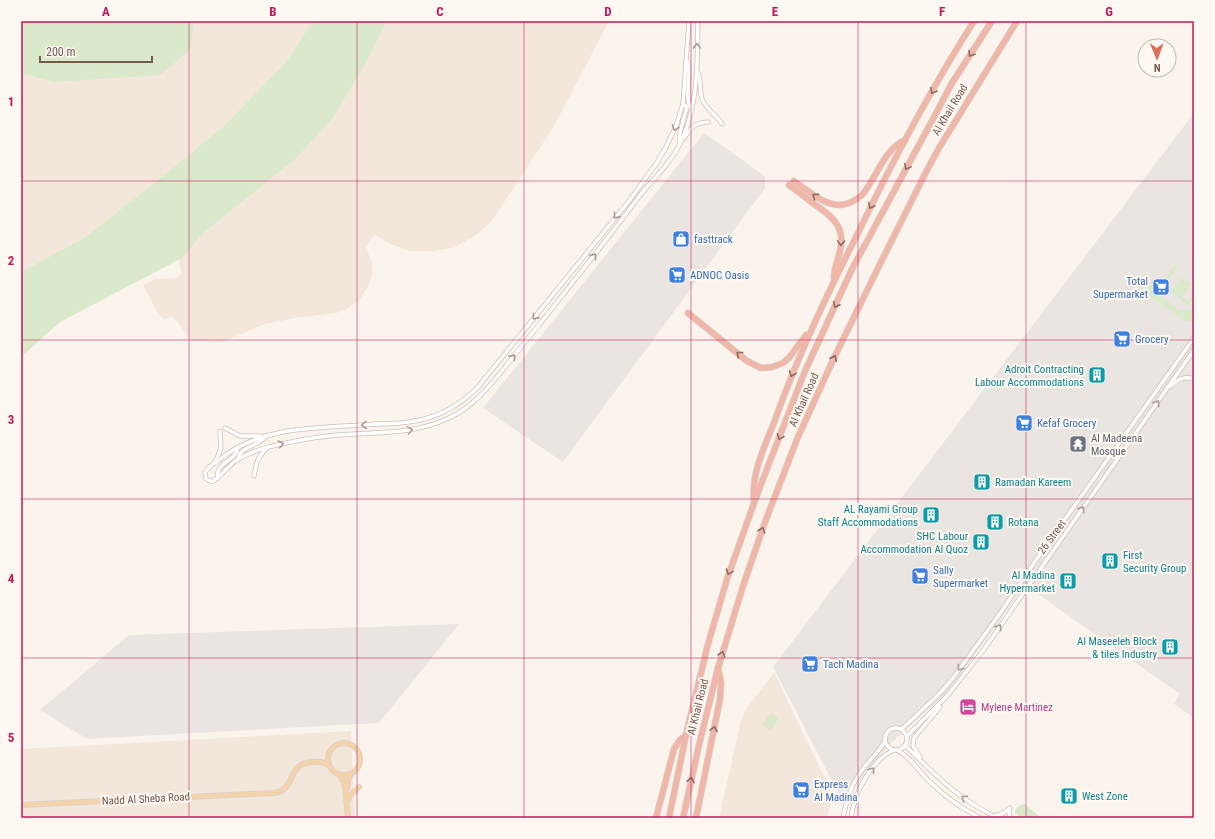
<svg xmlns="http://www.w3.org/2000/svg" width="1215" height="839" viewBox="0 0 1215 839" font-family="'Roboto Condensed',sans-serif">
	<rect width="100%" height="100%" fill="#fbf4ec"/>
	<g fill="#f3e6da">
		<polygon points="194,21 313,21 286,62 224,126 147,189 84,238 21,272 21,73 53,82 191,49"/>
		<polygon points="383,21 609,21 553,128 491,222 476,235 453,248 432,251 410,251 393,245 374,235 366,247 372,264 372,276 367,288 360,299 346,310 336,313 295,318 265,324 222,342 192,341 173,316 164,319 159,315 143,285 155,279 176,278 182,274 177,254"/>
		<polygon points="774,673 833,795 827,818 719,818 741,720 747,708"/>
		<polygon points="351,731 355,818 21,818 21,749"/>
	</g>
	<g fill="#ebe5e1">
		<polygon points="1194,113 1194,718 1174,704 1180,694 1025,585 948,692 892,742 849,793 841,798 773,667"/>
		<polygon points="704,133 765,176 765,188 563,462 483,408"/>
		<polygon points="459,624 379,723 87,739 40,710 129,635"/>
	</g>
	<g fill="#d9e9ca">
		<polygon points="21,21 194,21 191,49 160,75 53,82 21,73"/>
		<polygon points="313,21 387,21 365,64 332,119 295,159 203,233 182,258 60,322 21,357 21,272 84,238 147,189 224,126 286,62"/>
		<polygon points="1175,265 1178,266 1164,285 1169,289 1168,291 1162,287 1161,284"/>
		<polygon points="1183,277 1191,284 1182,298 1188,301 1194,293 1194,298 1188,306 1181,299 1170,292"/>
		<polygon points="1153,281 1157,294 1180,310 1194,309 1194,321 1185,321 1143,292"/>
		<polygon points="771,713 779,718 771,730 762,725"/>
		<polygon points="1025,804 1041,818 1021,818 1014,812 1019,806"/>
	</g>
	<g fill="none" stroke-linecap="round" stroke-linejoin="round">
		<g stroke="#cfbeb4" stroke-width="5">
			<g id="minor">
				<path d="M689,21l-6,83 -7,22 -11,23 -9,15 -27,37 -151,186c-16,16 -35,28 -58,33 -14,3 -28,4 -42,4 -52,4 -112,0 -155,33 -6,5 -16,9 -18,16l1,6c3,1 4,3 7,2 4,-1 17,-16 22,-20 13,-8 27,-13 42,-16 25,-6 51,-10 77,-11 35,-2 62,-1 95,-16 25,-12 40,-31 57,-52 11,-14 22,-28 33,-41 33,-42 67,-84 99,-127 14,-18 33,-35 43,-56 18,-40 16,-79 17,-121"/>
				<path d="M688,62c4,14 -5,36 4,48"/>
				<path d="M697,71c5,8 2,19 5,28 4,11 15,16 20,25"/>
				<path d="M684,138c8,-11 10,-15 24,-16"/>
				<polyline points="680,142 680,132 687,107 685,105 683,106"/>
				<path d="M1171,386c7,-7 13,-10 23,-7"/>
				<polyline points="225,428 240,436 260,436"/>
				<path d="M238,460c1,-14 20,-13 27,-23"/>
				<polyline points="216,461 221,448 220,431"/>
				<path d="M254,476c2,-11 3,-19 12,-27"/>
				<path d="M218,478c-4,-15 19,-17 20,-31"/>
				<circle cx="896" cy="739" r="11"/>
				<polyline points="902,729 941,692 953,678 999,615 1036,560 1194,338"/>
				<polyline points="907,736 948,695 982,652 1194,350"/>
				<path d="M905,745c30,30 54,55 93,73"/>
				<path d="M897,750c14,7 22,22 33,32 14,14 33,27 50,36"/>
				<polyline points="920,757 913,746 914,738 940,707"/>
				<polyline points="1009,809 1009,813 1010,818"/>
				<polyline points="994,816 1002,814 1010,808"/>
				<path d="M843,818c4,-21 9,-35 22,-52 7,-8 15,-16 20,-25"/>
				<path d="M851,818c3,-24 20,-58 43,-68"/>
			</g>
		</g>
		<g stroke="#d8d1ce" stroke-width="6">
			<g id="major">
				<circle cx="344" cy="759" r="16"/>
				<polyline points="340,775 345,786 348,818"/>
				<polyline points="347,789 348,781 351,774"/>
				<polyline points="347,802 350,796 359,787"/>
				<path d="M21,805l253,-12c24,-4 11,-30 39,-31 6,-1 11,0 16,3"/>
			</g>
		</g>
		<g stroke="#d8d1ce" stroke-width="7">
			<g id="highway">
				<path d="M794,181c21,15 42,37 68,14 14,-16 22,-46 43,-55"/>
				<path d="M789,185c9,6 17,13 25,19 15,10 30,21 27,41 -1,12 -7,20 -7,33"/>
				<polyline points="688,313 747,361 761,368 772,367 783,363 789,358 806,335"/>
				<path d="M754,501c-3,-28 11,-55 21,-81 23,-65 52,-126 83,-187 35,-73 73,-144 116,-212"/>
				<polyline points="656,818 674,749 680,740 686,735"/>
				<polyline points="669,818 686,735 708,644 727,579 758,492 805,371 852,269 933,119 952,83 992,21"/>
				<polyline points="683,818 699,745 718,668 743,586 765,522 798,437 833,360 879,266 926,172 939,148 1017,21"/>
				<polyline points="696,818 720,699 721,683 718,668"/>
			</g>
		</g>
		<use href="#minor" stroke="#fff" stroke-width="3.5"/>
		<use href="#major" stroke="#f4d3aa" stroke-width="4.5"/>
		<use href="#highway" stroke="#f0b6a8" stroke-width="5.5"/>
	</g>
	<defs><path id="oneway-chevron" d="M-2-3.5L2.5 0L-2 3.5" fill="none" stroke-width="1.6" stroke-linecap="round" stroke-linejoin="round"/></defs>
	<g stroke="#ac9c96">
		<use href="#oneway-chevron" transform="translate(697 46) rotate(-88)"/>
		<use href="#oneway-chevron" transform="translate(675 128) rotate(112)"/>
		<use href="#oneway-chevron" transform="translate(616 216) rotate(129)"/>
		<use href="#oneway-chevron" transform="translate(594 256) rotate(-51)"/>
		<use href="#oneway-chevron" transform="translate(535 317) rotate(129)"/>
		<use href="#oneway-chevron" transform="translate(513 357) rotate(-51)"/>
		<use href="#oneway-chevron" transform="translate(1157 403) rotate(-56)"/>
		<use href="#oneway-chevron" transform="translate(364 425) rotate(177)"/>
		<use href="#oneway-chevron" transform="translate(410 430) rotate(-10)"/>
		<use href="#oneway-chevron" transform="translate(281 444) rotate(-12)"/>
		<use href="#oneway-chevron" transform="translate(1082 509) rotate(-55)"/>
		<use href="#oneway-chevron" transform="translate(999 627) rotate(-55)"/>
		<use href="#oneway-chevron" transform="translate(960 668) rotate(126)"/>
		<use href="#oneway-chevron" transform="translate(872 770) rotate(-53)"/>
		<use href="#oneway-chevron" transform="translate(964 798) rotate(-146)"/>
	</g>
	<g stroke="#8e6c62">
		<use href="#oneway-chevron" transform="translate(971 54) rotate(122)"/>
		<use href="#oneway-chevron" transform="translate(933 91) rotate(119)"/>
		<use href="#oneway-chevron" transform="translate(907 167) rotate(118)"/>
		<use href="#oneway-chevron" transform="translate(815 196) rotate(-144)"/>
		<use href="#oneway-chevron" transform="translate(871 206) rotate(117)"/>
		<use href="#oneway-chevron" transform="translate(841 243) rotate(92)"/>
		<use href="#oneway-chevron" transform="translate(836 305) rotate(116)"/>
		<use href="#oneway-chevron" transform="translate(739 354) rotate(-141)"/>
		<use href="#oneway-chevron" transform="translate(834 358) rotate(-65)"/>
		<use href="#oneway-chevron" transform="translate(792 374) rotate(112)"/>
		<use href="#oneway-chevron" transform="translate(780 437) rotate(111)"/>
		<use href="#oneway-chevron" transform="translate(762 530) rotate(-71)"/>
		<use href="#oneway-chevron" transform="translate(729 572) rotate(110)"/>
		<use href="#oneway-chevron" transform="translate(722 654) rotate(-73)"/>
		<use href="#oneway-chevron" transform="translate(714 729) rotate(-78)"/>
		<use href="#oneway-chevron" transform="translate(691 780) rotate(-78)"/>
	</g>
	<path fill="none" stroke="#c2185b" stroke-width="1" stroke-opacity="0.55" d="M189,21v797M357,21v797M524,21v797M691,21v797M858,21v797M1026,21v797M21,181h1173M21,340h1173M21,499h1173M21,658h1173"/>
	<defs>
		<g id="shop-square" transform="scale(0.9)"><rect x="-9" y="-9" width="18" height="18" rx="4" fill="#3f7fe0" stroke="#fef8f2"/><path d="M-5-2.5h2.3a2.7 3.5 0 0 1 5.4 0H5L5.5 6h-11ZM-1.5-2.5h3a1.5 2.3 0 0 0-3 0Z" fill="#fff"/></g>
		<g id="supermarket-square" transform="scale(0.9)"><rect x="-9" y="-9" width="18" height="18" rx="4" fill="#3f7fe0" stroke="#fef8f2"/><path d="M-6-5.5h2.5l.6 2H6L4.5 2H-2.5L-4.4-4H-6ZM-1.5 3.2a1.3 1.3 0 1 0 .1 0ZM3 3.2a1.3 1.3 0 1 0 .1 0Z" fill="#fff"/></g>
		<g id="building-square" transform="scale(0.9)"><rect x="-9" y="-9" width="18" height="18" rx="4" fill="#0f9aa8" stroke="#fef8f2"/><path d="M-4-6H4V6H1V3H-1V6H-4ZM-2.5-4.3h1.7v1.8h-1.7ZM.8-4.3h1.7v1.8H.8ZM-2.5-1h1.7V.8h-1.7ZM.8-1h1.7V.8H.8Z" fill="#fff"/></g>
		<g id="temple-square" transform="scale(0.9)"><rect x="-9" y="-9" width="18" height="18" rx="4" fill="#6b7280" stroke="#fef8f2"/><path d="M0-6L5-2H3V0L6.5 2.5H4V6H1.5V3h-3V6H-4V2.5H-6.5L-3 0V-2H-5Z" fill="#fff"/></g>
		<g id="hotel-square" transform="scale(0.9)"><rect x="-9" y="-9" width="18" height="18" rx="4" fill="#d1479c" stroke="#fef8f2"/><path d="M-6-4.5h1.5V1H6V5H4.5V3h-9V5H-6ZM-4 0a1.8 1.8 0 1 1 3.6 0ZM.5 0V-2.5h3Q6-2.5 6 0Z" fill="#fff"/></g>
	</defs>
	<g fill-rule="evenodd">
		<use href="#shop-square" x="681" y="239"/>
		<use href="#supermarket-square" x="677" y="275"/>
		<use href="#supermarket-square" x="1161" y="287"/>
		<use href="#supermarket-square" x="1122" y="339"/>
		<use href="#building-square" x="1097" y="375"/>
		<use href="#supermarket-square" x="1024" y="423"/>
		<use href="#temple-square" x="1078" y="444"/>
		<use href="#building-square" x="982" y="482"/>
		<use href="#building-square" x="931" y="515"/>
		<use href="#building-square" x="995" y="522"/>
		<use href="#building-square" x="981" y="542"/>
		<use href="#building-square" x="1110" y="561"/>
		<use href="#supermarket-square" x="920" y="576"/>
		<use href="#building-square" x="1068" y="581"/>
		<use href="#building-square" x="1170" y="647"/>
		<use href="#supermarket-square" x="810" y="664"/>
		<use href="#hotel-square" x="968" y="707"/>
		<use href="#supermarket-square" x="801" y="790"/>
		<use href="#building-square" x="1069" y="796"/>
	</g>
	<g text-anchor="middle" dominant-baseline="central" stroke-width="4" stroke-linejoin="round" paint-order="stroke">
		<g font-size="11" fill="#755a50" stroke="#fef8f2">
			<text transform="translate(950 110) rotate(-59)">Al Khail Road</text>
			<text transform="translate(804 400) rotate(-66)">Al Khail Road</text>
			<text transform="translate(1052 537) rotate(-54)">26 Street</text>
			<text transform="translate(698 707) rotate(-76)">Al Khail Road</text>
			<text transform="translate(146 799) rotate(-3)">Nadd Al Sheba Road</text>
		</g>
		<g font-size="11" fill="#366cbe" stroke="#fef8f2" text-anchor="start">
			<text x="694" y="239">fasttrack</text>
			<text x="690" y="275">ADNOC Oasis</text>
			<text x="1148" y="281" text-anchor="end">Total<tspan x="1148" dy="13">Supermarket</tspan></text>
			<text x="1135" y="339">Grocery</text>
			<text x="1037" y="423">Kefaf Grocery</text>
			<text x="933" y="570">Sally<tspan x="933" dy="13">Supermarket</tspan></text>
			<text x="823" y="664">Tach Madina</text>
			<text x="814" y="784">Express<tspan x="814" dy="13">Al Madina</tspan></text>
		</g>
		<g font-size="11" fill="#0d838f" stroke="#fef8f2" text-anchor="end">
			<text x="1084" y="369">Adroit Contracting<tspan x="1084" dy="13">Labour Accommodations</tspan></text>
			<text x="995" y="482" text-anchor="start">Ramadan Kareem</text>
			<text x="918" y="509">AL Rayami Group<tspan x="918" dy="13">Staff Accommodations</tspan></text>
			<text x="1008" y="522" text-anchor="start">Rotana</text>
			<text x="968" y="536">SHC Labour<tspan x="968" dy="13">Accommodation Al Quoz</tspan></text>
			<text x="1123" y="555" text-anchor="start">First<tspan x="1123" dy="13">Security Group</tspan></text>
			<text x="1055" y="575">Al Madina<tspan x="1055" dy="13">Hypermarket</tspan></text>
			<text x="1157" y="641">Al Maseeleh Block<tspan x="1157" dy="13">&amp; tiles Industry</tspan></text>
			<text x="1082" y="796" text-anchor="start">West Zone</text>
		</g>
		<g font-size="11" fill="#5b616d" stroke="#fef8f2" text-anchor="start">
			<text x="1091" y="438">Al Madeena<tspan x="1091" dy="13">Mosque</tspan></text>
		</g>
		<g font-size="11" fill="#b23c85" stroke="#fef8f2" text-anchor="start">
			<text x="981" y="707">Mylene Martinez</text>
		</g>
	</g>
	<rect width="1215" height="839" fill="none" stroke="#fef8f2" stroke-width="44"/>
	<g transform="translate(1157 58) rotate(179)"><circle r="19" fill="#fef8f2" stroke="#c7b9b1"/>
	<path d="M0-3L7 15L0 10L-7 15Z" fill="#db6e5b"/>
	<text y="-6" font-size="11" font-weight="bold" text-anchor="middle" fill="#755a50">N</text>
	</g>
	<path d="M40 56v6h112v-6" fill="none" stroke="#755a50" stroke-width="2"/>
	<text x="46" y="56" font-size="12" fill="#755a50" stroke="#fef8f2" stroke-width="3" paint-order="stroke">200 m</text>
	<rect x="22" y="22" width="1171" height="795" fill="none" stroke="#c2185b" stroke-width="1.5"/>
	<g font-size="13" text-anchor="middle" font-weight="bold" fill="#c2185b">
		<text x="106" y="16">A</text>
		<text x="273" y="16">B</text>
		<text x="440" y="16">C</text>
		<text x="608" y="16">D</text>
		<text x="775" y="16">E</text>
		<text x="942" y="16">F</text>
		<text x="1109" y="16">G</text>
		<text x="11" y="106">1</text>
		<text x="11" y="265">2</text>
		<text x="11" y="424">3</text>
		<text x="11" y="583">4</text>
		<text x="11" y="742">5</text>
	</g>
</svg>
